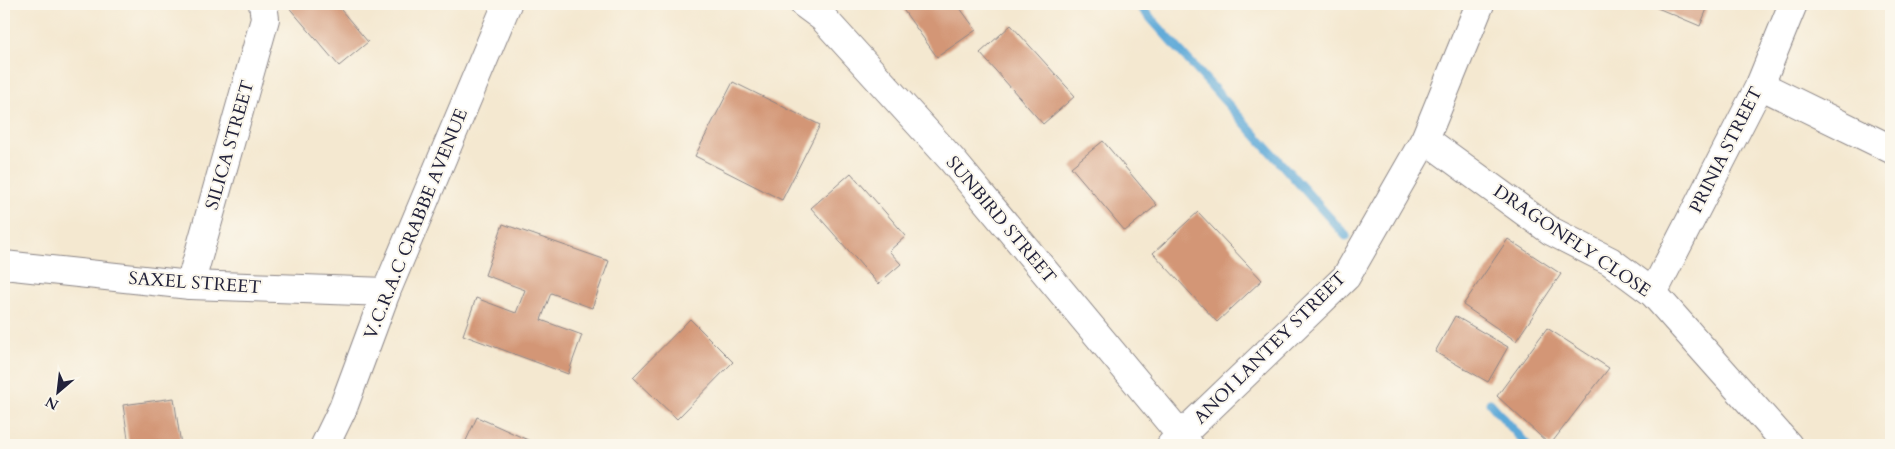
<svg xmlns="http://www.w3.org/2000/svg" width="1895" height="449" viewBox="0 0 1895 449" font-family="Cardo,serif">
	<rect width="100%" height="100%" fill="#fbf7ec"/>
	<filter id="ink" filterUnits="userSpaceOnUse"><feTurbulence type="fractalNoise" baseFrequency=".02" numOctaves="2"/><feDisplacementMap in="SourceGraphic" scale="10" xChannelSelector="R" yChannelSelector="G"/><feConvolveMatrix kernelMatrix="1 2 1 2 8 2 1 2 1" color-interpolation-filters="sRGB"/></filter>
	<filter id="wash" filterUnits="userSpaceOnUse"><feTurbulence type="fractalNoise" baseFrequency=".0096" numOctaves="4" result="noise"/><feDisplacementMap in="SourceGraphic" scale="20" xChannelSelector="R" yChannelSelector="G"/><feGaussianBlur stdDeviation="1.12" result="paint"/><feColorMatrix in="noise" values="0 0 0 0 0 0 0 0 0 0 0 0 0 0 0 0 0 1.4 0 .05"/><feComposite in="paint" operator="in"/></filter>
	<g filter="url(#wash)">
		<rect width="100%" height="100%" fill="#f4e8d0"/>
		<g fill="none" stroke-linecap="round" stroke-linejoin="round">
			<g stroke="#60aad8" stroke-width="9">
				<polyline points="1138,4 1346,236"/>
				<polyline points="1490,403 1527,445"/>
			</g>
		</g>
		<g id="blocks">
			<g fill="#d39676">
				<polygon points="286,4 336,4 368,42 339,66"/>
				<polygon points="899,4 957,4 976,30 937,57"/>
				<polygon points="1648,4 1709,4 1700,26"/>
				<polygon points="1011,25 1075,96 1043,124 980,53"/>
				<polygon points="733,82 820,125 782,200 695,156"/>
				<polygon points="1103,141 1157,205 1125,231 1071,167"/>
				<polygon points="851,173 906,236 889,251 901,264 878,284 811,208"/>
				<polygon points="1198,212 1262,280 1217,322 1153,253"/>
				<polygon points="503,224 609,261 592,308 551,293 541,320 582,335 568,374 463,335 476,298 516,313 525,290 485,275"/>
				<polygon points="1508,239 1561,274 1516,341 1463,305"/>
				<polygon points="1455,316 1508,347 1488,382 1435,352"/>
				<polygon points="690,319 733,362 677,419 633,377"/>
				<polygon points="1547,328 1609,368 1550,445 1497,396"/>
				<polygon points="174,398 181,445 129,445 123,405"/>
				<polygon points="477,417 530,441 528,445 464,445"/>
			</g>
		</g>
	</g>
	<g filter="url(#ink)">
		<use href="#blocks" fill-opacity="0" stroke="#8b8586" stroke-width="1"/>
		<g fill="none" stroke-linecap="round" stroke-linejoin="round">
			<g stroke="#8b8586" stroke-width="30">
				<g id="minor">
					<polyline points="804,4 823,18 952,160 1189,445"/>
					<polyline points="1760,85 1891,149"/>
					<polyline points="1425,139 1551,231 1610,261 1653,293 1788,445"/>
					<polyline points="4,265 190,285 386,292"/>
					<polyline points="190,285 265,19 263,4"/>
					<polyline points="1653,293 1760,85 1793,4"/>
					<polyline points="325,445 343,408 386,292 507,4"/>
					<polyline points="1171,445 1346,277 1425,139 1480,4"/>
				</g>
			</g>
			<use href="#minor" stroke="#fff" stroke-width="28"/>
		</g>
	</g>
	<g text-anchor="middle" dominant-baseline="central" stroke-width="4" stroke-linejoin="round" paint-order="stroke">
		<g font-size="18" fill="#22223b" stroke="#fbf7ec">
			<text transform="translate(230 145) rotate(-74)">SILICA STREET</text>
			<text transform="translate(1726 150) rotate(-63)">PRINIA STREET</text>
			<text transform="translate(1001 220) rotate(50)">SUNBIRD STREET</text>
			<text transform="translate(416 224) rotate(-68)">V.C.R.A.C CRABBE AVENUE</text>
			<text transform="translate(1572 241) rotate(34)">DRAGONFLY CLOSE</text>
			<text transform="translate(195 283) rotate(4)">SAXEL STREET</text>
			<text transform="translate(1270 348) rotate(-45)">ANOI LANTEY STREET</text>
		</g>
	</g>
	<rect width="1895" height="449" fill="none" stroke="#fbf7ec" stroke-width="20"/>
	<g transform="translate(58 392) rotate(208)" stroke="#fbf7ec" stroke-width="4" paint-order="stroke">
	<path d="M0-4L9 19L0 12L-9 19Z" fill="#22223b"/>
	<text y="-8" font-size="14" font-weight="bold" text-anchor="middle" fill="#22223b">N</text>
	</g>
</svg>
